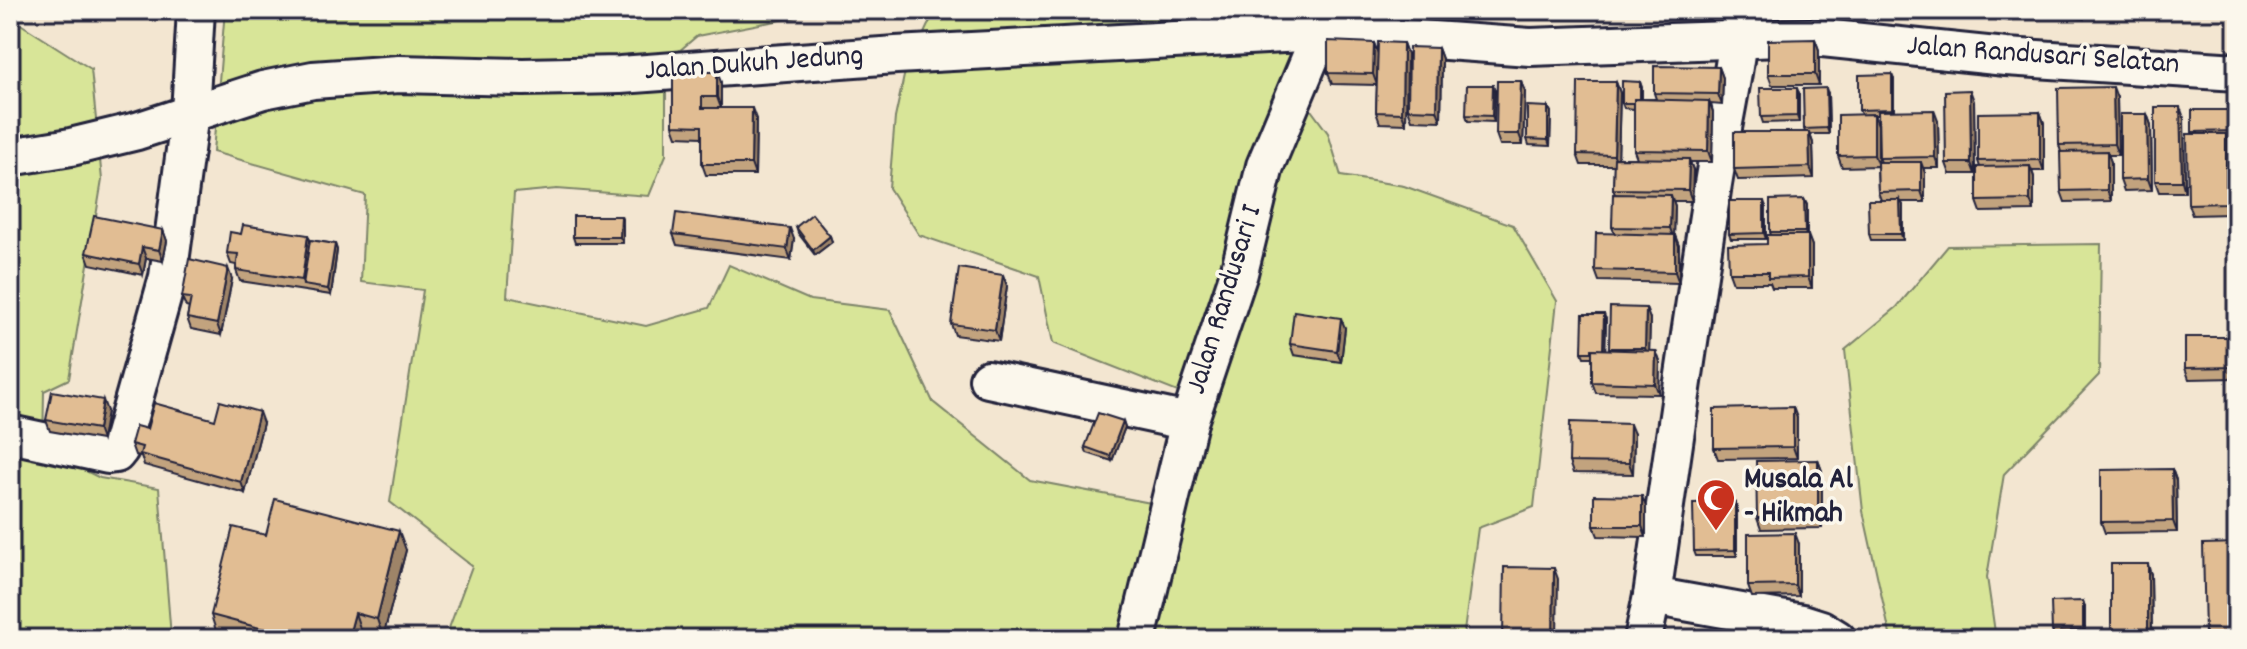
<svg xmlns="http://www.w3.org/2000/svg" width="2247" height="649" viewBox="0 0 2247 649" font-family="Dekko,sans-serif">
	<rect width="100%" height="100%" fill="#f3e6d1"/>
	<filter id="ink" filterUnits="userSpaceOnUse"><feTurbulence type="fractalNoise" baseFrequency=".0125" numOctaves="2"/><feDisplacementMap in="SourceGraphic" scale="16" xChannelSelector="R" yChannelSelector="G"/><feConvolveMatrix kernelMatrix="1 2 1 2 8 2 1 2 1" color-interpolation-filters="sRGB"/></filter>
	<g filter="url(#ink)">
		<g fill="#d8e598" stroke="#7d846a" stroke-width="2">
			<polygon points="225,10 797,10 797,17 697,36 666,62 666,155 649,196 557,189 514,193 507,297 646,326 709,308 729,265 810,300 890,310 933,402 1030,480 1151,503 1178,392 1053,343 1039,276 919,235 889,188 895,118 904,76 935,10 1296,10 1289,80 1328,133 1341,176 1404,186 1513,225 1557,301 1534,507 1478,528 1463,639 445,639 472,566 390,502 423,290 361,282 365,195 213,152"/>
			<polygon points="10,12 11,18 91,69 102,180 69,379 44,391 43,450 100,478 159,488 171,637 174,639 10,639"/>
			<polygon points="2101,244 2099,375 2004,474 1987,577 1996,639 1891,639 1863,511 1845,350 1897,307 1948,246"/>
		</g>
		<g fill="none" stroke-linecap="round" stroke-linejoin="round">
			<g stroke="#22223b" stroke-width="42">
				<g id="minor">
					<polyline points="10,157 71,147 137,131 263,90 313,80 399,74 523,77 620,75 896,55 1321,32 1530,47 1813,37 2006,57 2237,72"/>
					<polyline points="988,379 1189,422"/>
					<polyline points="10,434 108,455 116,454 120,449 168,277 190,113 196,10"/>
					<polyline points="1652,596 1802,623 1821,629 1837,639"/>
					<polyline points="1137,639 1189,422 1239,273 1265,166 1321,32 1322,12"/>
					<path d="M1643,639l9,-43c19,-133 38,-266 59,-399 9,-62 25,-124 30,-187"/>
				</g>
			</g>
			<use href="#minor" stroke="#fbf7ec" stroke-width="36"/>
		</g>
		<g fill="#c2a37e" stroke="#22223b" stroke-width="2" fill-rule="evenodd">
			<polygon points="1985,10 2012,10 2011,21 1987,18"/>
			<polygon points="2021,10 2048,10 2047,13"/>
			<polygon points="2052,10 2085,10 2084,19 2054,15"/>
			<polygon points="1815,39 1819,50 1819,85 1772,85 1768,74"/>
			<polygon points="1374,43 1378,54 1403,43 1407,54 1406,124 1380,123 1376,112 1377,85 1332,84 1328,73"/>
			<polygon points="1438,48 1442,59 1441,121 1412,120 1408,109"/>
			<polygon points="1719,67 1723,78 1722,105 1711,104 1713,112 1712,162 1690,162 1693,170 1692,201 1673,201 1675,206 1674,235 1679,246 1679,283 1599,281 1595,270 1615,234 1612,227 1615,194 1613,189 1614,165 1581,165 1577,154 1616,82 1620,93 1618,158 1637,158 1634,150 1634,109 1624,108 1622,103 1640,82 1642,88 1642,99 1656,99 1654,93"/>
			<polygon points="673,72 721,82 721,108 756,119 755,175 706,175 702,164 702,137 677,136 673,125"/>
			<path d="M1894,80v31l44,10 1,47h-16l2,5v29h-24l2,3v35h-32l-2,-6 12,-34 -3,-8 -1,-26 -35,1 -4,-11 23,-42 -2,-4zM1874,115h4l1,43 2,4h-3v-37z"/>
			<polygon points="1495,91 1494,122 1468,121 1466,115"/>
			<polygon points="1525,92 1523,145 1500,145 1496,134"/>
			<polygon points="1799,93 1799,122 1763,123 1761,117"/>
			<polygon points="1828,94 1829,134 1810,134 1813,143 1814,178 1738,180 1734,169 1805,132 1804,129"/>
			<polygon points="2117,98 2118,155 2108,155 2111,162 2111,201 2065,202 2061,191 2061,152 2059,145"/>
			<polygon points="1974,101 1975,174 1950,174 1946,163"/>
			<polygon points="1548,107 1551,112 1550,146 1529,145 1527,139"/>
			<polygon points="2237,110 2237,137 2227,137 2230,144 2230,214 2192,215 2188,204 2192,132"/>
			<polygon points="2040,112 2044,123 2044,171 2032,171 2034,177 2034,211 1981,212 1977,201 1980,167 1978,161"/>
			<polygon points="2147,114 2151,125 2152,190 2124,191 2120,180"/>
			<polygon points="2184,118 2185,192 2159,192 2155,181"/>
			<polygon points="1804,199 1807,205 1807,235 1812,246 1812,288 1772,288 1770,283 1733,283 1729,272 1767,244 1771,235 1770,232"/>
			<polygon points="1766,207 1766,239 1731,239 1729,234"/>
			<polygon points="623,221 623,243 575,243 573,237"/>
			<polygon points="796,227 830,236 832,242 815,255 798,233"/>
			<polygon points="163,230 167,241 163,261 146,258 143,275 90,264 86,253"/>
			<polygon points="241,234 308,235 310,240 335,244 337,250 331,295 240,281 236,270 236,265 231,264 227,253"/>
			<polygon points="673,234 794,239 791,260 677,245"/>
			<polygon points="1003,275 1007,286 999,341 955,335 951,324"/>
			<polygon points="232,279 221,335 191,329 187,318 189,308 186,307 182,297"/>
			<polygon points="1650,319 1649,351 1656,351 1660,362 1659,394 1596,393 1592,382 1592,357 1584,357 1582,352 1606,320 1605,350 1610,350 1609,348"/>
			<polygon points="1345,328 1341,362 1294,355 1290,344"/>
			<polygon points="2237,342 2237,378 2189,379 2185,368"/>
			<polygon points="107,411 102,440 50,431 46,420"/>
			<polygon points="1797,418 1797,458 1718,459 1714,448"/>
			<polygon points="215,420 263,423 245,493 144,465 141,456 135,455 131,444 147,429"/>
			<polygon points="1123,421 1125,427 1112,461 1087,453 1085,447"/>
			<polygon points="1634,434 1633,474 1573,473 1569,462"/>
			<polygon points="1818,460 1822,471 1822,528 1761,529 1757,518"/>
			<polygon points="2172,469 2176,480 2177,532 2105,533 2101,522"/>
			<polygon points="1735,502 1737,508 1737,556 1696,556 1694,551"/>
			<polygon points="1646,507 1646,537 1598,536 1594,526"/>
			<polygon points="266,535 406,550 383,637 361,631 359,639 238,639 217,634 211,615"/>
			<polygon points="2237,543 2237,639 2207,639 2205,634"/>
			<polygon points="1799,544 1799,596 1752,597 1748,586"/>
			<polygon points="2151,575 2152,639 2112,639 2111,638"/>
			<polygon points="2083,601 2085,607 2085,636 2054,636 2052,631"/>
		</g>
		<g fill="#9e8467" stroke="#22223b" stroke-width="2">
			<polygon points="2081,10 2085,10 2084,19"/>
			<polygon points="1815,39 1819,50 1819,85 1815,74"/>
			<polygon points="1374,43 1378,54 1377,85 1373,74"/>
			<polygon points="1403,43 1407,54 1406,124 1402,113"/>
			<polygon points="1438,48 1442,59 1441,121 1437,110"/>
			<polygon points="1719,67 1723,78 1722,105 1718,94"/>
			<polygon points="717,72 721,82 721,108 717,97"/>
			<polygon points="1892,74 1894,80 1894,115 1892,109"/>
			<polygon points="1521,81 1525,92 1523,145 1519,134"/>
			<polygon points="1616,82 1620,93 1618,165 1614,155"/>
			<polygon points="1640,82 1642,88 1642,109 1640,103"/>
			<polygon points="1493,85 1495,91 1494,122 1492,116"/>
			<polygon points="2113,87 2117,98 2118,155 2114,144"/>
			<polygon points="1797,88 1799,93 1799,122 1797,116"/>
			<polygon points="1826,88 1828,94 1829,134 1827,128"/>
			<polygon points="1970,90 1974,101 1975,174 1971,163"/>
			<polygon points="1709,101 1713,112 1712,162 1708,151"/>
			<polygon points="1548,107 1551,112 1550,146 1548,140"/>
			<polygon points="2180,107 2184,118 2185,192 2182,181"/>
			<polygon points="752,108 756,119 755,175 751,164"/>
			<polygon points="1934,110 1938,121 1939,168 1935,157"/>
			<polygon points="2040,112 2044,123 2044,171 2040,160"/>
			<polygon points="1874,114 1878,125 1878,166 1874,155"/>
			<polygon points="2147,114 2151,125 2152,190 2148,179"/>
			<polygon points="1809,132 1813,143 1814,178 1810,167"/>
			<polygon points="2226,134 2230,144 2230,214 2226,203"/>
			<polygon points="2107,151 2111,162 2111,201 2107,190"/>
			<polygon points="1689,159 1693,170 1692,201 1688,190"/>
			<polygon points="1921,162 1925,173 1925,202 1921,191"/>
			<polygon points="2030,166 2034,177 2034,211 2030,200"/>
			<polygon points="1671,195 1675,206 1674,239 1670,228"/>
			<polygon points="1804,199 1807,205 1807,237 1805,232"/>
			<polygon points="1900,200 1903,205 1903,240 1901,234"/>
			<polygon points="1764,201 1766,207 1766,239 1764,233"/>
			<polygon points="621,216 623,221 623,243 620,237"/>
			<polygon points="790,228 794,239 791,260 787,249"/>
			<polygon points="163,230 167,241 163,261 159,250"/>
			<polygon points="308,235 312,246 303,285 302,280"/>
			<polygon points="1675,235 1679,246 1679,283 1675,272"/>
			<polygon points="1808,235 1812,246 1812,288 1808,277"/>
			<polygon points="830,236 832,242 815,255 813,250"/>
			<polygon points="335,244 337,250 331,295 328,289"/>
			<polygon points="142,247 146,258 143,275 139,264"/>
			<polygon points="228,268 232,279 221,335 217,324"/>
			<polygon points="1003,275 1007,286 999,341 995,330"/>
			<polygon points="1646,308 1650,319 1649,359 1645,348"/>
			<polygon points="1604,314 1606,320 1605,358 1603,352"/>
			<polygon points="1341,318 1345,328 1341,362 1337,351"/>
			<polygon points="2235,337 2237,342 2237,370 2236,367"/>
			<polygon points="1656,351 1660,362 1659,394 1655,384"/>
			<polygon points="103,400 107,411 102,440 98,429"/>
			<polygon points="1793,407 1797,418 1797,458 1793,447"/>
			<polygon points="259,412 263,423 245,493 241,482"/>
			<polygon points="1123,421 1125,427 1112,461 1110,456"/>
			<polygon points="1630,424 1634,434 1633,474 1629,463"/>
			<polygon points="1818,460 1822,471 1822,528 1818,517"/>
			<polygon points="2172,469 2176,480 2177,532 2173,521"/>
			<polygon points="1642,496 1646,507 1646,537 1642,526"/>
			<polygon points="1735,502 1737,508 1737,556 1735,550"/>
			<polygon points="399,531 406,550 383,637 377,619"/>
			<polygon points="1795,533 1799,544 1799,596 1795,585"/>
			<polygon points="2148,564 2151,575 2152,639 2149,639 2148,637"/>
			<polygon points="1554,568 1558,579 1557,639 1553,639"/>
			<polygon points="2083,601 2085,607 2085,636 2083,630"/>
			<polygon points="355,613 361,631 359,639 348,639"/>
		</g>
		<g fill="#e1bd93" stroke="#22223b" stroke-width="2">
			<polygon points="1985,10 2009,10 2008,15 1985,12"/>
			<polygon points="1815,39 1815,74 1768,74 1768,40"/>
			<polygon points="1328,41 1374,43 1373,74 1328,73"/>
			<polygon points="1378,42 1403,43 1402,113 1376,112"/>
			<polygon points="1409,47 1438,48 1437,110 1408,109"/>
			<polygon points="1654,66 1719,67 1718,94 1654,93"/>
			<polygon points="673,72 717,72 717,97 702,97 702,108 752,108 751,164 702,164 702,126 673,125"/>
			<polygon points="1892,74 1892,109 1859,110 1859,75"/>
			<polygon points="1497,81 1521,81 1519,134 1496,134"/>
			<polygon points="1622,81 1640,82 1640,99 1634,99 1634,103 1622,103"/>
			<polygon points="1578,82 1616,82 1614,155 1577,154"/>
			<polygon points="1467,85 1493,85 1492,116 1466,115"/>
			<polygon points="2113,87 2114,144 2059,145 2058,88"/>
			<polygon points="1760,88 1797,88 1797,116 1761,117"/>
			<polygon points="1826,88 1827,128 1804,129 1803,89"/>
			<polygon points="1970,90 1971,163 1946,163 1945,91"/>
			<polygon points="1634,99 1709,101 1708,151 1634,150"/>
			<polygon points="1527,106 1548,107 1548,140 1527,139"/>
			<polygon points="2155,107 2180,107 2182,181 2155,181"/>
			<polygon points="1934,110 1935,157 1879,158 1878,111"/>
			<polygon points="2192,110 2237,110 2237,131 2192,132"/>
			<polygon points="2040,112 2040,160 1978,161 1978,113"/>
			<polygon points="1874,114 1874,155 1838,156 1838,115"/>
			<polygon points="2120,114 2147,114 2148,179 2120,180"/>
			<polygon points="1734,132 1809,132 1810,167 1734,169"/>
			<polygon points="2187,134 2226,134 2226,203 2188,204"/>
			<polygon points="2234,140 2237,140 2237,198 2236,198"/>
			<polygon points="2107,151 2107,190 2061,191 2060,152"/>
			<polygon points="1614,158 1689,159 1688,190 1613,189"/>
			<polygon points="1877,162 1921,162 1921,191 1878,192"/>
			<polygon points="2030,166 2030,200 1977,201 1977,167"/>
			<polygon points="1613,194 1671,195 1670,228 1612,227"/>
			<polygon points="1804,199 1805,232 1770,232 1770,200"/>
			<polygon points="1868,200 1900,200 1901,234 1869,234"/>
			<polygon points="1729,201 1764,201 1764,233 1729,234"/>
			<polygon points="676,213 790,228 787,249 673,234"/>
			<polygon points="812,214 830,236 813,250 796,227"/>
			<polygon points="94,216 163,230 159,250 142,247 139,264 86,253"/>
			<polygon points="573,216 621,216 620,237 573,237"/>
			<polygon points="243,225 308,235 302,280 236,270 238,254 227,253 230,232 241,234"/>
			<polygon points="1596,233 1675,235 1675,272 1595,270"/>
			<polygon points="1767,235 1808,235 1808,277 1768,278 1768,272 1729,272 1728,245 1767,244"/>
			<polygon points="310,240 335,244 328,289 303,285"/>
			<polygon points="189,259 228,268 217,324 187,318 191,298 182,297"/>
			<polygon points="959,268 1003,275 995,330 951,324"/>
			<polygon points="1610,307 1646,308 1645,348 1609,348"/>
			<polygon points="1294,311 1341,318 1337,351 1290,344"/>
			<polygon points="1583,314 1604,314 1603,350 1592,349 1592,352 1582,352"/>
			<polygon points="2185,337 2235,337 2236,367 2185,368"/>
			<polygon points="1592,349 1656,351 1655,384 1592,382"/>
			<polygon points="52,391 103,400 98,429 46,420"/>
			<polygon points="220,401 259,412 241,482 140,454 142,447 131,444 136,426 147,429 154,403 215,420"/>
			<polygon points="1793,407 1793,447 1714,448 1714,409"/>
			<polygon points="1098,413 1123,421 1110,456 1085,447"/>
			<polygon points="1570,422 1630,424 1629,463 1569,462"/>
			<polygon points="1818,460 1818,517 1757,518 1756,461"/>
			<polygon points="2172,469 2173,521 2101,522 2101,470"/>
			<polygon points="1594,495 1642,496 1642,526 1594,526"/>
			<polygon points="275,499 399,531 377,619 355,613 348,639 301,639 211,615 233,527 266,535"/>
			<polygon points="1735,502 1735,550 1694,551 1693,503"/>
			<polygon points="1795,533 1795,585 1748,586 1748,534"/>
			<polygon points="2237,543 2237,633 2205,634 2203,544"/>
			<polygon points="2111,564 2148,564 2148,637 2111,638"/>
			<polygon points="1504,567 1554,568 1553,639 1503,639"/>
			<polygon points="2083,601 2083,630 2052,631 2051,602"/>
		</g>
	</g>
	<defs>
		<g id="mosque-pin" transform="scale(2)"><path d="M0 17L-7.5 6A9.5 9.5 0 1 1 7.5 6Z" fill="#c8321e" stroke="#fbf7ec"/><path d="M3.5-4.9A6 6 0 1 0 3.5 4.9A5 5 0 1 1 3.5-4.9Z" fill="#fff"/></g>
	</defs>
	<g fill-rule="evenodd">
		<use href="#mosque-pin" x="1716" y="498"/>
	</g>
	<g text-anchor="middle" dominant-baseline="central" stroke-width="7" stroke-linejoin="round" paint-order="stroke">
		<g font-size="30" fill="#22223b" stroke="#fbf7ec">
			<text transform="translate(2043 57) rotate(4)">Jalan Randusari Selatan</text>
			<text transform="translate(754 65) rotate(-4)">Jalan Dukuh Jedung</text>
			<text transform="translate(1226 300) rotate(-73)">Jalan Randusari I</text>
		</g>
		<g font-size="30" font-weight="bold" fill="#22223b" stroke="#fbf7ec" text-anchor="start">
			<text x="1744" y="481">Musala Al<tspan x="1744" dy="34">- Hikmah</tspan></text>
		</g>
	</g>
	<rect width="2247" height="649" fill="none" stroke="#fbf7ec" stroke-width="40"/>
	<rect x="20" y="20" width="2207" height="609" fill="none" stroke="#22223b" stroke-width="3" filter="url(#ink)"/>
</svg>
